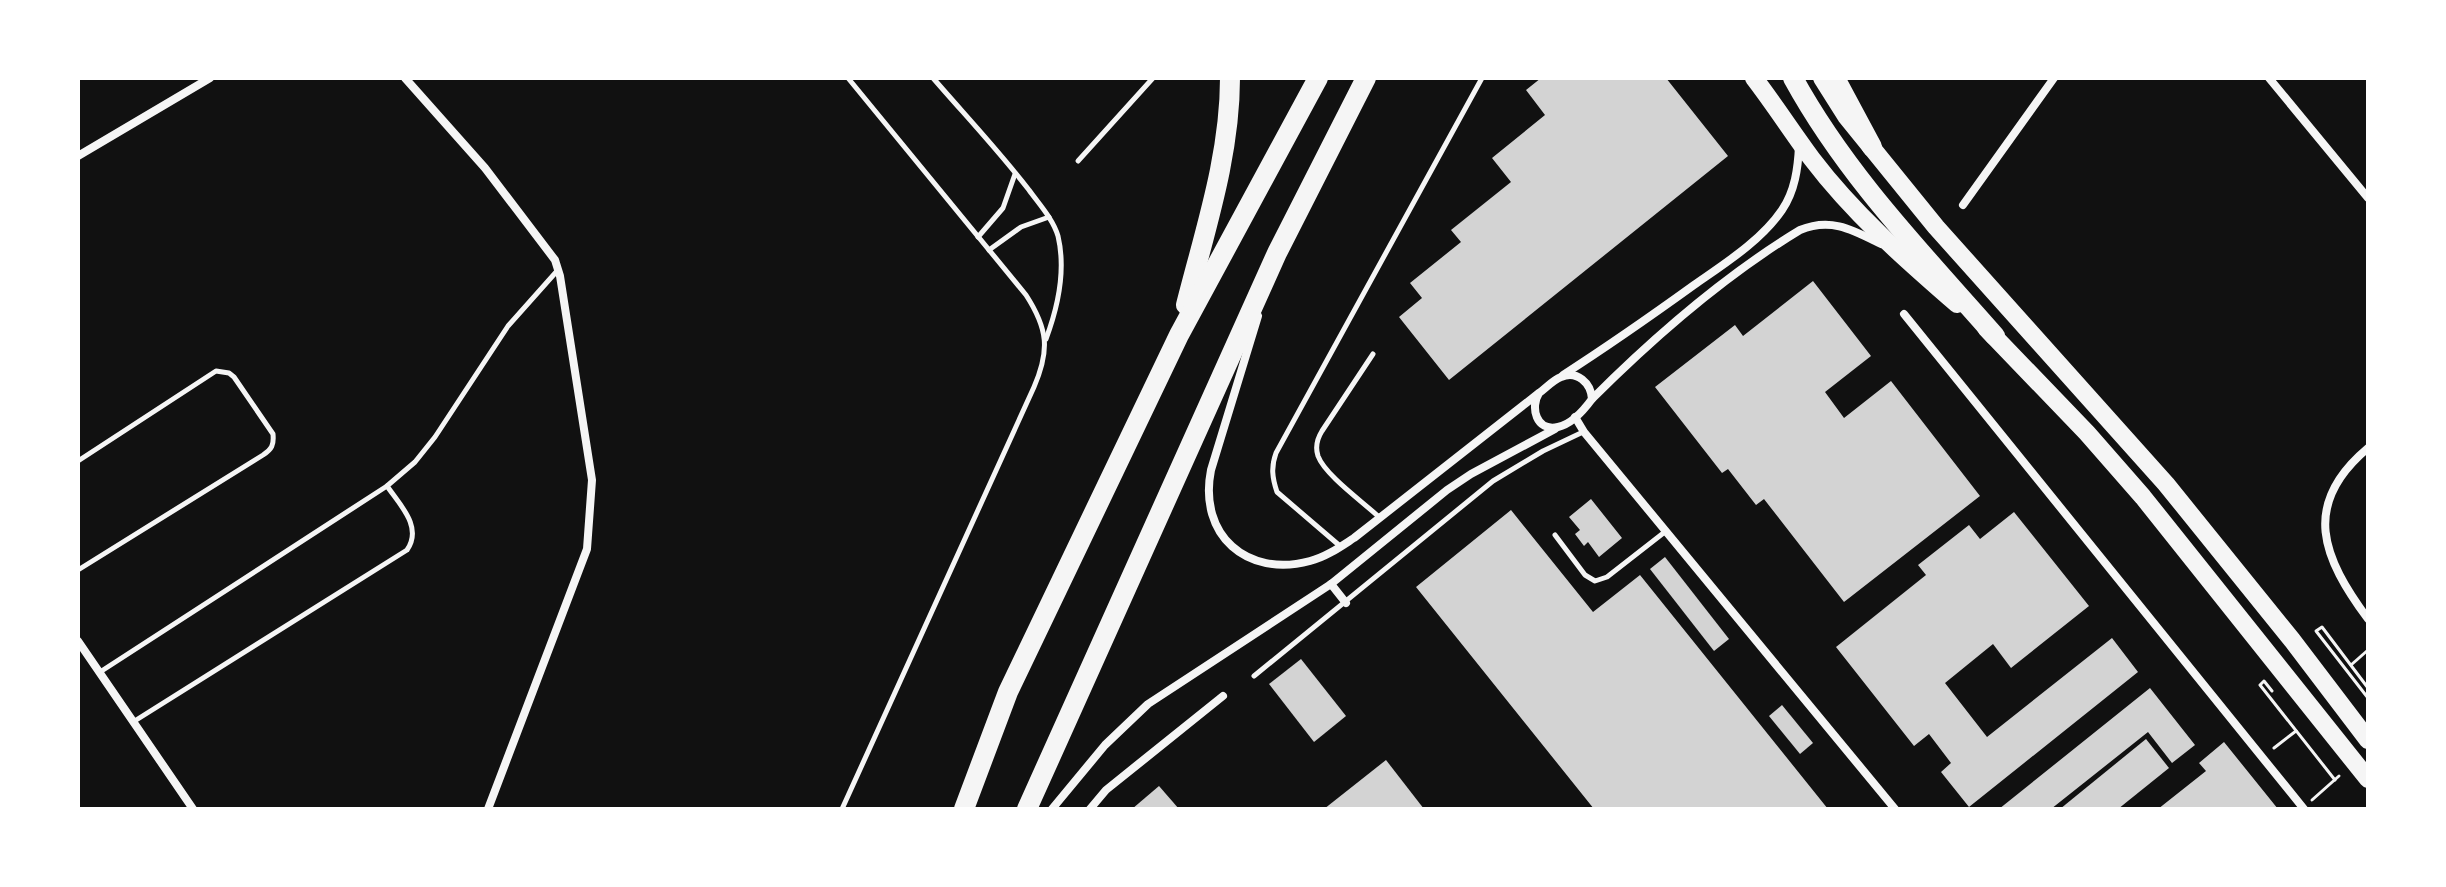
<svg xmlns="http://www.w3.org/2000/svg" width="2446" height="887" viewBox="0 0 2446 887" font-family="Roboto,sans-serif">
	<rect width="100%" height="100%" fill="#111"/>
	<g fill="#d3d3d3">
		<polygon points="1541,78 1666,78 1728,156 1449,380 1399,317 1422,298 1410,283 1461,242 1451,230 1511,182 1492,158 1545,115 1526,90"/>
		<polygon points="1813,281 1871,356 1825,392 1844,418 1891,381 1980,496 1844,602 1764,499 1756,505 1728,469 1722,473 1655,387 1735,325 1743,336"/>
		<polygon points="1591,499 1622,538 1599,557 1588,542 1584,546 1575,534 1580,530 1569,517"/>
		<polygon points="1511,510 1593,612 1640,575 1828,809 1594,809 1416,587"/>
		<polygon points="2014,512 2089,606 2011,668 1993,644 1945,683 1987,737 2112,638 2138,672 1969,807 1941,772 1951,763 1929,734 1914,746 1836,647 1926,575 1918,565 1969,525 1980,539"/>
		<polygon points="1665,557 1729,639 1714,651 1650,569"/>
		<polygon points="1301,659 1346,716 1314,742 1269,684"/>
		<polygon points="2150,688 2195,745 2172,763 2148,732 2051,809 1999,809"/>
		<polygon points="1782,705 1813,743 1800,754 1769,716"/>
		<polygon points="2146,739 2169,768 2118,809 2060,809"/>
		<polygon points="2224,742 2278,809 2158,809 2206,771 2199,763"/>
		<polygon points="1386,760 1424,809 1324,809"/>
		<polygon points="1159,786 1179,809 1132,809"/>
	</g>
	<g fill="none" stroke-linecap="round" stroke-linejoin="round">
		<g stroke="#f5f5f5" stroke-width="3">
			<polyline points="2351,665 2368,650"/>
			<polyline points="2368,688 2322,627 2316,631 2368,698"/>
			<polyline points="2272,691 2264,681 2260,685 2335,780"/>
			<polyline points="2274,748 2296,731"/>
			<polyline points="2312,800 2339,776"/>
		</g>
		<g stroke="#f5f5f5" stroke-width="5">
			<path d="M933,78c32,37 66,73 96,112 10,14 24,29 29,46 8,34 0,71 -12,103"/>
			<polyline points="1078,161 1153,78"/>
			<polyline points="978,237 1003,208 1015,174"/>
			<polyline points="989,250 1021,227 1049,217"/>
			<path d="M1373,354l-51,77c-5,8 -7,16 -4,25 7,19 45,46 61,61"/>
			<path d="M78,461l138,-90 13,2 5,4 39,57c1,11 -1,15 -10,21l-185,115"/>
			<polyline points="1555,535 1585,575 1595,581 1607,577 1666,531"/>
			<path d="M1340,546l-63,-54c-5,-15 -6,-25 -1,-39l206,-375"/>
			<polyline points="100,672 387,486 415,462 435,437 508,326 557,271"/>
			<polyline points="1254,676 1493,481 1543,451 1583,432"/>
			<path d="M133,722l274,-172c16,-23 -7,-45 -20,-64"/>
			<path d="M842,809l192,-422c16,-37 14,-58 -8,-92l-178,-217"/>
		</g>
		<g stroke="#f5f5f5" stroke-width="8">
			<polyline points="405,78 485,168 555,260 560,276 592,480 587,549 488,809"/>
			<polyline points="2269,78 2368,198"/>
			<polyline points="78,156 210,78"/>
			<polyline points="1963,205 2054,78"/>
			<polyline points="1904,314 2304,809"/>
			<path d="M1258,316l-47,154c-13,65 36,108 99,91 16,-4 30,-14 44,-23l185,-145c7,-5 14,-13 22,-16 16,-7 30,6 31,22 -8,11 -20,25 -34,28 -22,5 -28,-20 -19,-34"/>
			<path d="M1563,375c45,-29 88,-59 131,-90 30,-21 67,-44 88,-75 13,-19 16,-42 17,-64"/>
			<path d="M1592,399c63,-63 132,-123 208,-169 31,-13 53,0 81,14"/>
			<polyline points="1575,417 1584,432 1895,809"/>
			<path d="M2368,448c-68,57 -45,110 0,171"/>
			<polyline points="1331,584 1346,603"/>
			<polyline points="78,641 193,809"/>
			<polyline points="1052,809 1105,745 1148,704 1331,584 1447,490 1471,474 1555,429"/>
			<polyline points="1090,809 1106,790 1223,696"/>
		</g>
		<g stroke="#f5f5f5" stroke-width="18">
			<path d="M1754,78c20,26 38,54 58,81 41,54 93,100 145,145"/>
			<polyline points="1822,78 1846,116 1936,227 2166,484 2292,640 2368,740"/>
			<polyline points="1986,328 2087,433 2143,497 2368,779"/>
		</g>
		<g stroke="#f5f5f5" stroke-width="20">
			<path d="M1793,78c53,97 130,176 202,258"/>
			<polyline points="1835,78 1872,147"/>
			<path d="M1186,305c19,-75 44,-149 44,-227"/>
			<polyline points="964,809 1008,692 1179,335 1318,78"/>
			<polyline points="1027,809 1277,253 1366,78"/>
		</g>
	</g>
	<rect width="2446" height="887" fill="none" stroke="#ffffff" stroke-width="160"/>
</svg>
